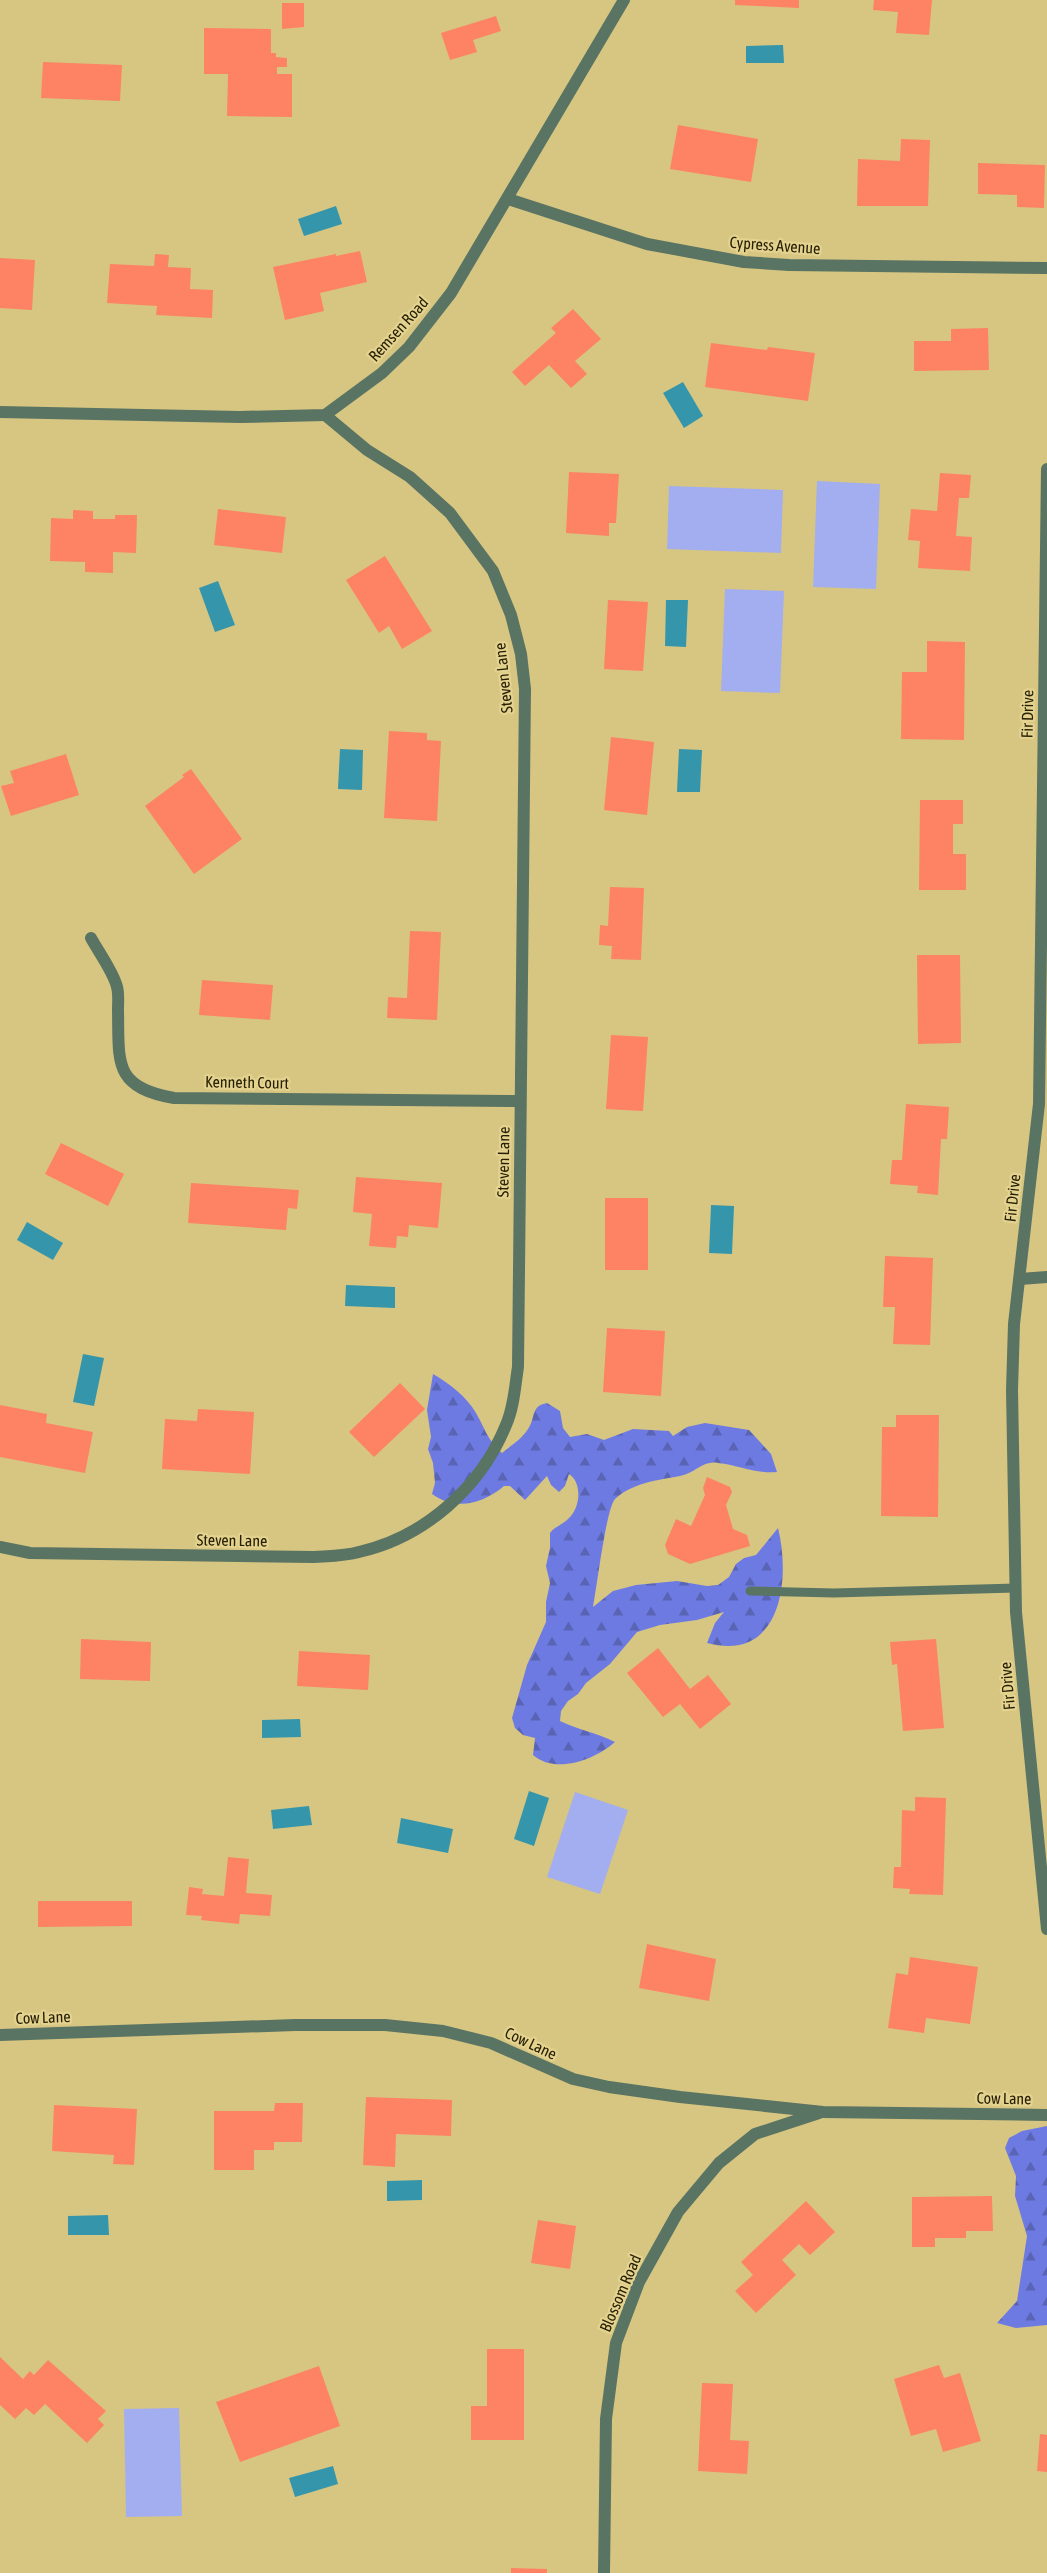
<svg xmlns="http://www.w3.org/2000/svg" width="1047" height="2573" viewBox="0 0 1047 2573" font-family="'Asap Condensed',sans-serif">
	<defs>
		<pattern id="forest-firs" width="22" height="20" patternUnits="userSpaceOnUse" patternTransform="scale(1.5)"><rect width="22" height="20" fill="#6d7ae2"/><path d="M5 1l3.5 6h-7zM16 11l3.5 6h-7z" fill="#5a64b5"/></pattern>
	</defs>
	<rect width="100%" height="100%" fill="#d7c682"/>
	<g fill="#a2aeef">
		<polygon points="817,481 880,484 876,589 813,587"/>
		<polygon points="669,486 783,490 781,553 667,549"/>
		<polygon points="725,589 784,591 780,693 721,691"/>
		<polygon points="575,1792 628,1810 600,1894 547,1877"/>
		<polygon points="179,2408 182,2516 126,2517 124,2409"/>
	</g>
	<g fill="url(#forest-firs)">
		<path d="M433,1374c17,10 33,22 43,39 11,19 9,23 26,40 8,-7 20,-14 26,-24 8,-11 2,-23 19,-26l13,8 3,17 7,9 17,-3 17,6 29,-11 36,2 4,5 14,-9 18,-4 44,7 22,24 6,18c-21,2 -39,-7 -59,-9 -15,-3 -24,11 -38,13 -22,4 -48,7 -65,23 -9,10 -18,88 -22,108l20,-16 23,-6 41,-4 30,5 11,-1 11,-8 7,-13 8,-6 12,-3 22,-27c13,52 3,135 -71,115l8,-20 9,-11 -27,8 -37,5 -23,7 -27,32 -24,19 -8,11 -10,7 -7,10 -1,10c18,9 38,12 55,21 -19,17 -59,33 -82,13l2,-17 -12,-3 -8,-7 -3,-10 15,-53 19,-43v-20l4,-19 -4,-17 4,-18v-15c5,-7 13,-8 19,-15 12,-11 13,-36 0,-44l-4,12 -6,6 -8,-7 -4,-9 -22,24 -15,-14h-6c-21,18 -49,25 -72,8l3,-11 -2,-20 -5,-14 3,-12 -4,-27z"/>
		<polygon points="1047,2126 1047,2325 1016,2328 997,2323 1017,2301 1027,2236 1015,2196 1016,2176 1005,2148 1009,2138 1022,2131"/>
	</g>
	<g fill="#3596ab">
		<polygon points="783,45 784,63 746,63 746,46"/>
		<polygon points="336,206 342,224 304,236 298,219"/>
		<polygon points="683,382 703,416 684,428 663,393"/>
		<polygon points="218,581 235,625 215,632 199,588"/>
		<polygon points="666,600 688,600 686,647 665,646"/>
		<polygon points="340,749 363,750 362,790 338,789"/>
		<polygon points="679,749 702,750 700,792 677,792"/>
		<polygon points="711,1205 734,1206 732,1254 709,1253"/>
		<polygon points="27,1222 63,1243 53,1260 17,1240"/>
		<polygon points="346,1285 395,1287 395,1308 345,1306"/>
		<polygon points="83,1354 104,1358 94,1406 73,1402"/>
		<polygon points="300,1719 301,1737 262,1738 262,1720"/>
		<polygon points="529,1791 549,1798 534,1846 514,1839"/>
		<polygon points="309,1806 312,1825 273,1829 271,1810"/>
		<polygon points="401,1818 453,1829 448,1853 397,1843"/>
		<polygon points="422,2180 422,2200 387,2201 387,2181"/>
		<polygon points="108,2215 109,2235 68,2235 68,2216"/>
		<polygon points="333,2466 338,2484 295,2497 289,2478"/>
	</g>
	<g fill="#fd8364">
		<polygon points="735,0 799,0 799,8 735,5"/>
		<polygon points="874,0 932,0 929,35 896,33 898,12 873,10"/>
		<polygon points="282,3 304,3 304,27 282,29"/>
		<polygon points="496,16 501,31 473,40 477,52 450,60 441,33"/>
		<polygon points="204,28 271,29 271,53 276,53 276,57 287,58 287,67 277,67 277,74 292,74 292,117 227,116 228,74 204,74"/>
		<polygon points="43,62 122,65 120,101 41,98"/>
		<polygon points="678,125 758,139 751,182 670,169"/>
		<polygon points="901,139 930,140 928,206 857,206 858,159 900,161"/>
		<polygon points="978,163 1045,165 1044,208 1017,207 1017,195 978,194"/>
		<polygon points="360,251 367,282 320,293 324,311 285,320 273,267 336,254 336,256"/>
		<polygon points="155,254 169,255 168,267 191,268 190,289 213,290 212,318 156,315 157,306 107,303 110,264 154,266"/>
		<polygon points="0,258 35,260 32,310 0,308"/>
		<polygon points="573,309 601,339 575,361 587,374 571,388 549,365 525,386 512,372 556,333 551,328"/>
		<polygon points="988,328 989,370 914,371 914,341 951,341 951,329"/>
		<polygon points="711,343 767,350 768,347 815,353 808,401 705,387"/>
		<polygon points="569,472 619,474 616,523 609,523 609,536 566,533"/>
		<polygon points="940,473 971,475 969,498 959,498 956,536 972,537 970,571 918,568 920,541 908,540 911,509 937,511"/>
		<polygon points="218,509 286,517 282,553 214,545"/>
		<polygon points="73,510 93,511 93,519 115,519 115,515 137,515 136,553 113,552 113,573 85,572 85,562 50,561 51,518 73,519"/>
		<polygon points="385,556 432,631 402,649 389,626 379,633 346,580"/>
		<polygon points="608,600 648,602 643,671 604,669"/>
		<polygon points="927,641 965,642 964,740 901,739 902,672 927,672"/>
		<polygon points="389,731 427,733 427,740 441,741 437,821 384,818"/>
		<polygon points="611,737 654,742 647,815 604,810"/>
		<polygon points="66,754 79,795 11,816 1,786 14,783 10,771"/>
		<polygon points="191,769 242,839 194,874 145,806 184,777 182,775"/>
		<polygon points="920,800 963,800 963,824 953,824 953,854 966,854 966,890 919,890"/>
		<polygon points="610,887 644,888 641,960 611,959 612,946 599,945 600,925 608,926"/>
		<polygon points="410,931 441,932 437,1020 387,1018 388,997 407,998"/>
		<polygon points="917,955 960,955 961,1043 918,1044"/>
		<polygon points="202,980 273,985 270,1020 199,1015"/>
		<polygon points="611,1035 648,1037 643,1111 606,1109"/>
		<polygon points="906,1104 949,1107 947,1139 941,1139 938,1195 917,1193 918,1186 890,1184 892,1160 902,1160"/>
		<polygon points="61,1143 124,1174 108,1206 45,1174"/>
		<polygon points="356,1177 442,1183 438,1228 409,1225 408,1237 397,1236 396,1248 369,1246 372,1214 353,1212"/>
		<polygon points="191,1183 299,1190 297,1209 288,1208 286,1230 188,1223"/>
		<rect x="605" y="1198" width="43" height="72"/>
		<polygon points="885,1256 933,1258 930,1345 893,1344 895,1307 883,1307"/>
		<polygon points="607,1328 665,1331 661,1396 603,1392"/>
		<polygon points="400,1383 425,1409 374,1457 349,1432"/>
		<polygon points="0,1405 47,1414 46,1423 93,1432 85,1473 0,1457"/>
		<polygon points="198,1409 254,1412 250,1474 162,1469 165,1419 197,1421"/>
		<polygon points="896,1415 939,1415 938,1517 881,1516 882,1427 896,1427"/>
		<polygon points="707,1477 730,1487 732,1492 726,1505 733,1529 747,1535 750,1546 690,1564 668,1554 665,1545 676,1519 691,1526 705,1495 703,1488"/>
		<polygon points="81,1639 151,1642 150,1681 80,1679"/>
		<polygon points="936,1639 944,1728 903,1731 897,1664 892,1665 890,1642"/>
		<polygon points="658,1648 690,1689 708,1675 731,1704 700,1729 680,1704 663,1717 627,1673"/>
		<polygon points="299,1651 370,1655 368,1690 297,1686"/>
		<polygon points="915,1797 946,1798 943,1895 909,1894 910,1889 893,1888 894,1867 901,1867 902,1810 915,1811"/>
		<polygon points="228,1857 249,1859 246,1893 272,1895 270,1916 240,1914 239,1924 201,1920 202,1916 186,1915 189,1887 203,1889 202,1894 224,1896"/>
		<polygon points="38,1901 132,1901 132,1926 38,1927"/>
		<polygon points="647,1944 716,1959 709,2001 639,1988"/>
		<polygon points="910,1957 978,1967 970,2024 926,2018 924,2033 888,2028 896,1973 908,1975"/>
		<polygon points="366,2097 452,2100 451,2136 396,2134 395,2167 363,2165"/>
		<polygon points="275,2103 303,2103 302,2142 274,2142 274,2150 254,2150 254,2170 214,2170 214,2111 274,2111"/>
		<polygon points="54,2105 137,2109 134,2165 113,2164 114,2155 52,2151"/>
		<polygon points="992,2196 993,2231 966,2231 966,2238 935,2238 935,2247 912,2247 912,2197"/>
		<polygon points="806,2201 835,2232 810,2255 799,2244 782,2260 796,2275 756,2313 735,2291 753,2275 741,2262"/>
		<polygon points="538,2220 576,2226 570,2269 531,2263"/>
		<polygon points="487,2349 524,2349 524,2440 471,2440 471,2406 487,2406"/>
		<polygon points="0,2357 23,2379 30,2371 34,2375 48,2360 106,2411 98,2419 104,2425 87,2443 45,2404 34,2415 26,2408 15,2419 0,2405"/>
		<polygon points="939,2365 944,2378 960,2373 981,2441 943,2452 936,2429 911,2436 894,2379"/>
		<polygon points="319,2366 340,2426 240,2462 216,2402"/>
		<polygon points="702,2383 733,2384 730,2440 749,2441 747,2474 698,2471"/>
		<polygon points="1040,2434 1047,2435 1047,2472 1037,2471"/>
		<polygon points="511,2568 547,2569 547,2573 511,2573"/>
	</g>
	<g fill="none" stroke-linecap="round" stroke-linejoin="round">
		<polyline stroke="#5a7463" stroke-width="9" points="750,1591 834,1593 1016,1588"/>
		<g stroke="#5a7463" stroke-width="12">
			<polyline points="508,199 647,244 744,262 789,265 1047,268"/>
			<polyline points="0,412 240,417 325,415 382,373 409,347 451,293 624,0"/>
			<polyline points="1047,469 1039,1104 1014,1324 1012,1390 1016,1612 1047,1929"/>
			<path d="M91,938c7,13 23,35 26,49 2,7 1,16 1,23 1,53 -5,77 56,88l346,3"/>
			<polyline points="1020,1279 1047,1277"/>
			<path d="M0,1547l30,6 284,4c15,-1 31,-1 45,-5 66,-15 122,-65 147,-127 8,-18 9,-39 12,-58l7,-678 -4,-35 -10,-39 -18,-44 -43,-58 -40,-36 -43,-27 -42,-35"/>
			<polyline points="0,2035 295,2025 385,2025 443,2031 491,2043 573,2079 609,2087 680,2097 823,2112 1047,2115"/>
			<polyline points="604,2573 606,2419 616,2343 639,2282 678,2212 719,2163 755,2134 819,2113"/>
		</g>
	</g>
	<g text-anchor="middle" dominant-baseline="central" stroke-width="4.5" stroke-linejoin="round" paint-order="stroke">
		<g font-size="16" fill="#272004" stroke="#e4d28f">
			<text transform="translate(775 245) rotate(4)">Cypress Avenue</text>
			<text transform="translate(398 329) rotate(-48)">Remsen Road</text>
			<text transform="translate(503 678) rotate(-96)">Steven Lane</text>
			<text transform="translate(1027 714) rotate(-89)">Fir Drive</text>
			<text transform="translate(247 1082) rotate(1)">Kenneth Court</text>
			<text transform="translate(503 1162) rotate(-89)">Steven Lane</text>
			<text transform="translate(1012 1198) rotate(-84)">Fir Drive</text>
			<text transform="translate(232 1540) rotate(1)">Steven Lane</text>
			<text transform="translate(1007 1686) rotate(-95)">Fir Drive</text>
			<text transform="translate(43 2017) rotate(-2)">Cow Lane</text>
			<text transform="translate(531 2043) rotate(25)">Cow Lane</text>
			<text transform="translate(1004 2098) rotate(1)">Cow Lane</text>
			<text transform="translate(620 2293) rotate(-67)">Blossom Road</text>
		</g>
	</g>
</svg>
